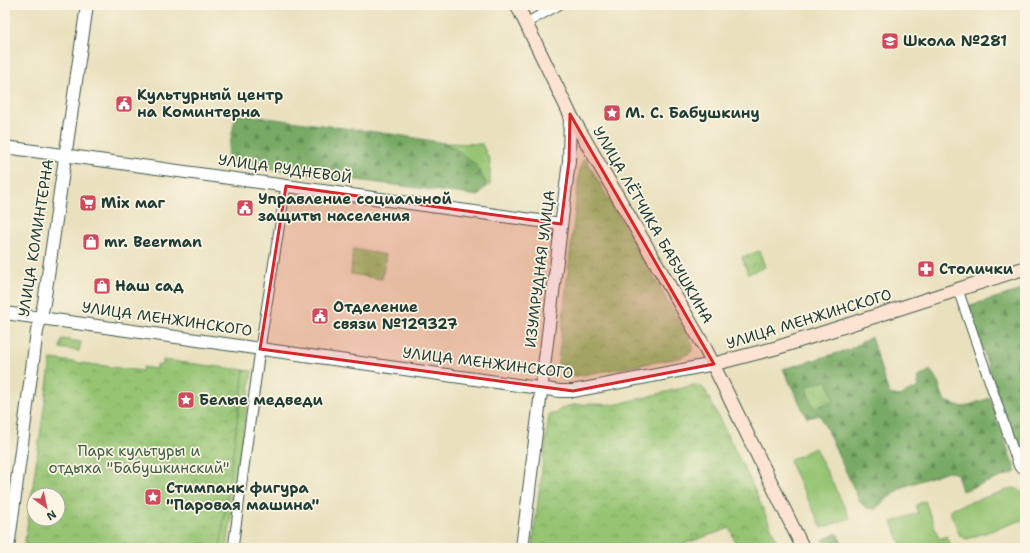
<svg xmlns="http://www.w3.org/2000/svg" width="1030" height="553" viewBox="0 0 1030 553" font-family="'Shantell Sans',sans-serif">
	<defs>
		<pattern id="forest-firs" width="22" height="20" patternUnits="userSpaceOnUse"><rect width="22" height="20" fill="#78aa65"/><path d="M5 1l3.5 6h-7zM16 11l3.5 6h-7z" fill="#628c54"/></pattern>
		<pattern id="park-crowns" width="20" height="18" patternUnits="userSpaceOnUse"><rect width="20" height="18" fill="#96c473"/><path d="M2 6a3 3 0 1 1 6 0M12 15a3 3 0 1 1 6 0" fill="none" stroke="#7aa05f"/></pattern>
	</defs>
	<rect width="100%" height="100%" fill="#fcf5e5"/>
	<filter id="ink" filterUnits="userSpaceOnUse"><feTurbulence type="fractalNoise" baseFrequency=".025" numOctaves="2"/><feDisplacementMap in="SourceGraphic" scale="8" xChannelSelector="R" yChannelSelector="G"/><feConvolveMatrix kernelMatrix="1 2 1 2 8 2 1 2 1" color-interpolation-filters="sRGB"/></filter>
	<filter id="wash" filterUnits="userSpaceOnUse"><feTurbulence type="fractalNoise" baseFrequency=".012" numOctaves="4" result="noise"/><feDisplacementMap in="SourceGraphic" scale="16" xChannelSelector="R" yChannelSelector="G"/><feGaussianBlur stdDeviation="0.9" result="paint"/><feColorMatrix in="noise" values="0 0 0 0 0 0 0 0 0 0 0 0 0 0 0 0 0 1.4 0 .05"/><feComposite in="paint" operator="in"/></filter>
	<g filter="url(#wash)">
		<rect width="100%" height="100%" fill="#e9e1be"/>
		<g fill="#96c473" stroke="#5a8054">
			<polygon points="444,143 482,144 490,161 490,185 484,189 486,182 460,152"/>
			<polygon points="62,339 81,342 79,351 60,348"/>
			<polygon points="244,370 252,371 227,548 220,548"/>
			<polygon points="815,448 850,518 822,528 789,461"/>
			<path d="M1013,488c14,0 12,21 12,31l-58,20 -7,-3 -9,-22 -1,-3 3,-3z"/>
			<polygon points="925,501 939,539 947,536 952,548 902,548 892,522 918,513 916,505"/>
		</g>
		<g fill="url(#forest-firs)" stroke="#4c744c">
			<polygon points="236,114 398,135 444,143 460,152 476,165 486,183 479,196 226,163"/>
			<polygon points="1025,289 1025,460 1020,461 968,306"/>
			<polygon points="871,337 889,394 899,396 919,387 917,378 930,370 936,378 945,401 963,407 990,398 1016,472 962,491 957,474 948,471 903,487 895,492 875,509 867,508 860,502 820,415 807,418 783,369 848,350"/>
			<polygon points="837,533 844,548 827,548 823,540"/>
		</g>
		<g fill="url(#park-crowns)" stroke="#5a8054" fill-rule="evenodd">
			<path d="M583,160h3l106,183 1,5 -2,4 -12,6 -103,18c-10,-1 -14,-4 -18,-13l22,-196z"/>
			<polygon points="353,249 386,255 382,279 351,274"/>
			<polygon points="759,251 765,267 748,274 742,257"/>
			<path d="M51,359l91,12 1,-4 13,2v-4h6l1,-5 81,10 -24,178h-196zM34,495h24v24h-24z"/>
			<polygon points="827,380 834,401 813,408 806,387"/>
			<path d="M694,385l7,1 4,4 46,92 29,66h-43l-7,-20 -58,20h-140l17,-134h7c8,-15 47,-8 62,-10z"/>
		</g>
	</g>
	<g filter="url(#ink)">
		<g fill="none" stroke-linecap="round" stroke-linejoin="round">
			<g stroke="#3d5649" stroke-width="11">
				<g id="minor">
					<polyline points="526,23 559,5"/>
					<polyline points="958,290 1019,467"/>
					<polyline points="233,548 262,335 286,186"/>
				</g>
			</g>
			<g stroke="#3d5649" stroke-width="14">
				<g id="tertiary">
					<polyline points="5,147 561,224"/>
					<polyline points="5,313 560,391 573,391 714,364"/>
					<polyline points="8,548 37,331 44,303 87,5"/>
					<polyline points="522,548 569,161 570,114"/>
				</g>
			</g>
			<g stroke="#3d5649" stroke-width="15">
				<g id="secondary">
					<polyline points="517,5 570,114 704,346 803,548"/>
					<polyline points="714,364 776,348 1025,268"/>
				</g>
			</g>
			<use href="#minor" stroke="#fff" stroke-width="9"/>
			<use href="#tertiary" stroke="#fff" stroke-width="12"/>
			<use href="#secondary" stroke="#fde3d1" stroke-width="13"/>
		</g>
	</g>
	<path fill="#d62828" fill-opacity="0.2" stroke="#d62828" stroke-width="3" stroke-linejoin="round" d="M570,114l144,250 -141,27 -313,-42 26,-163 275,38 8,-63z"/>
	<defs>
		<g id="school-square" transform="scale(0.9)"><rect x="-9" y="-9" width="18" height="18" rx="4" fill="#d1495b" stroke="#fcf5e5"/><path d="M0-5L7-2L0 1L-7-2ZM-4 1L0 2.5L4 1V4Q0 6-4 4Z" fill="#fff"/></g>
		<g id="civic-square" transform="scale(0.9)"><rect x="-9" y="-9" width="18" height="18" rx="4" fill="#d1495b" stroke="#fcf5e5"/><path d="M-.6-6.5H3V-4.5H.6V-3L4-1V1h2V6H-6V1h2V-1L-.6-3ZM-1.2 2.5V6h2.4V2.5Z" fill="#fff"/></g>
		<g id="sight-square" transform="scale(0.9)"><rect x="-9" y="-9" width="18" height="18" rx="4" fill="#d1495b" stroke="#fcf5e5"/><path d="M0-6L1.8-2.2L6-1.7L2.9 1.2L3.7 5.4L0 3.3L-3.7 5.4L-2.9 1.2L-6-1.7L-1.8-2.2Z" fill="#fff"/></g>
		<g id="supermarket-square" transform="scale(0.9)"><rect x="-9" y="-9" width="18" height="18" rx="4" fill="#d1495b" stroke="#fcf5e5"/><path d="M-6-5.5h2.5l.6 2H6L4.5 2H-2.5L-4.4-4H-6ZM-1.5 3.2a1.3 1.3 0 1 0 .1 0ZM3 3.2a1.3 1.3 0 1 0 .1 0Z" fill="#fff"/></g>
		<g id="shop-square" transform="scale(0.9)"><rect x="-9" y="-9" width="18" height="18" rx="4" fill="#d1495b" stroke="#fcf5e5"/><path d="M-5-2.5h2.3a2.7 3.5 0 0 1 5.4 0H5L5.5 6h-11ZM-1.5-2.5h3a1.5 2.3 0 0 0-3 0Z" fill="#fff"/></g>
		<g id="pharmacy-square" transform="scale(0.9)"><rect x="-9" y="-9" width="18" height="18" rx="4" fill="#d1495b" stroke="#fcf5e5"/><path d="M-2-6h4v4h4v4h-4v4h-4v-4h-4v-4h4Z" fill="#fff"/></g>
	</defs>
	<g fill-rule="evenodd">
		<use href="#school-square" x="890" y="41"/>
		<use href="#civic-square" x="124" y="104"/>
		<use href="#sight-square" x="612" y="113"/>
		<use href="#supermarket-square" x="88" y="203"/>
		<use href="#civic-square" x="245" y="208"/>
		<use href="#shop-square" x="91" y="242"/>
		<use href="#pharmacy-square" x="926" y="269"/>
		<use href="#shop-square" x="102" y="286"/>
		<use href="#civic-square" x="320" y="316"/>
		<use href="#sight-square" x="186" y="400"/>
		<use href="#sight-square" x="153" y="497"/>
	</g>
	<g text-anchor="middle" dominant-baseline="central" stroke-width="3.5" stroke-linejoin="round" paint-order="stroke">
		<g font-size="15" font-weight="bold" fill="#1f3d34" stroke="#fcf5e5" text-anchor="start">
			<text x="903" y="41">Школа №281</text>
			<text x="137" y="95">Культурный центр<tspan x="137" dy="17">на Коминтерна</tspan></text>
			<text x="625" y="113">М. С. Бабушкину</text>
			<text x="258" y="199">Управление социальной<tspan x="258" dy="17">защиты населения</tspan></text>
			<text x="101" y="203">Mix маг</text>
			<text x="104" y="242">mr. Beerman</text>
			<text x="939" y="269">Столички</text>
			<text x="115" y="286">Наш сад</text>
			<text x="333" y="307">Отделение<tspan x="333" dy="17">связи №129327</tspan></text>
			<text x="199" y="400">Белые медведи</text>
			<text x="166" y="488">Стимпанк фигура<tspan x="166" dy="17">"Паровая машина"</tspan></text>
		</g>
		<g font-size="15" fill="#1f3d34" stroke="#fcf5e5">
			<text transform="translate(285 169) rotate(8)">УЛИЦА РУДНЕВОЙ</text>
			<text transform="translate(653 225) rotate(60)">УЛИЦА ЛЁТЧИКА БАБУШКИНА</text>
			<text transform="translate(36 238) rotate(-81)">УЛИЦА КОМИНТЕРНА</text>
			<text transform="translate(540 269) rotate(-83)">ИЗУМРУДНАЯ УЛИЦА</text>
			<text transform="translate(167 319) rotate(8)">УЛИЦА МЕНЖИНСКОГО</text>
			<text transform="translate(809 319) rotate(-17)">УЛИЦА МЕНЖИНСКОГО</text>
			<text transform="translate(488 363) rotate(7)">УЛИЦА МЕНЖИНСКОГО</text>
		</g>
		<g font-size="15" fill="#3d5f44" stroke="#fcf5e5">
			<text x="139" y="451">Парк культуры и<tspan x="139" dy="17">отдыха "Бабушкинский"</tspan></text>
		</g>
	</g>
	<rect width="1030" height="553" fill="none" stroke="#fcf5e5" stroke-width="20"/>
	<g transform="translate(46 507) rotate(147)"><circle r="19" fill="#fcf5e5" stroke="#a4ab9e"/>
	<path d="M0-3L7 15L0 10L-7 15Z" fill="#d1495b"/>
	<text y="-6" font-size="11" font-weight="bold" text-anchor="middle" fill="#1f3d34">N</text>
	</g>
</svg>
